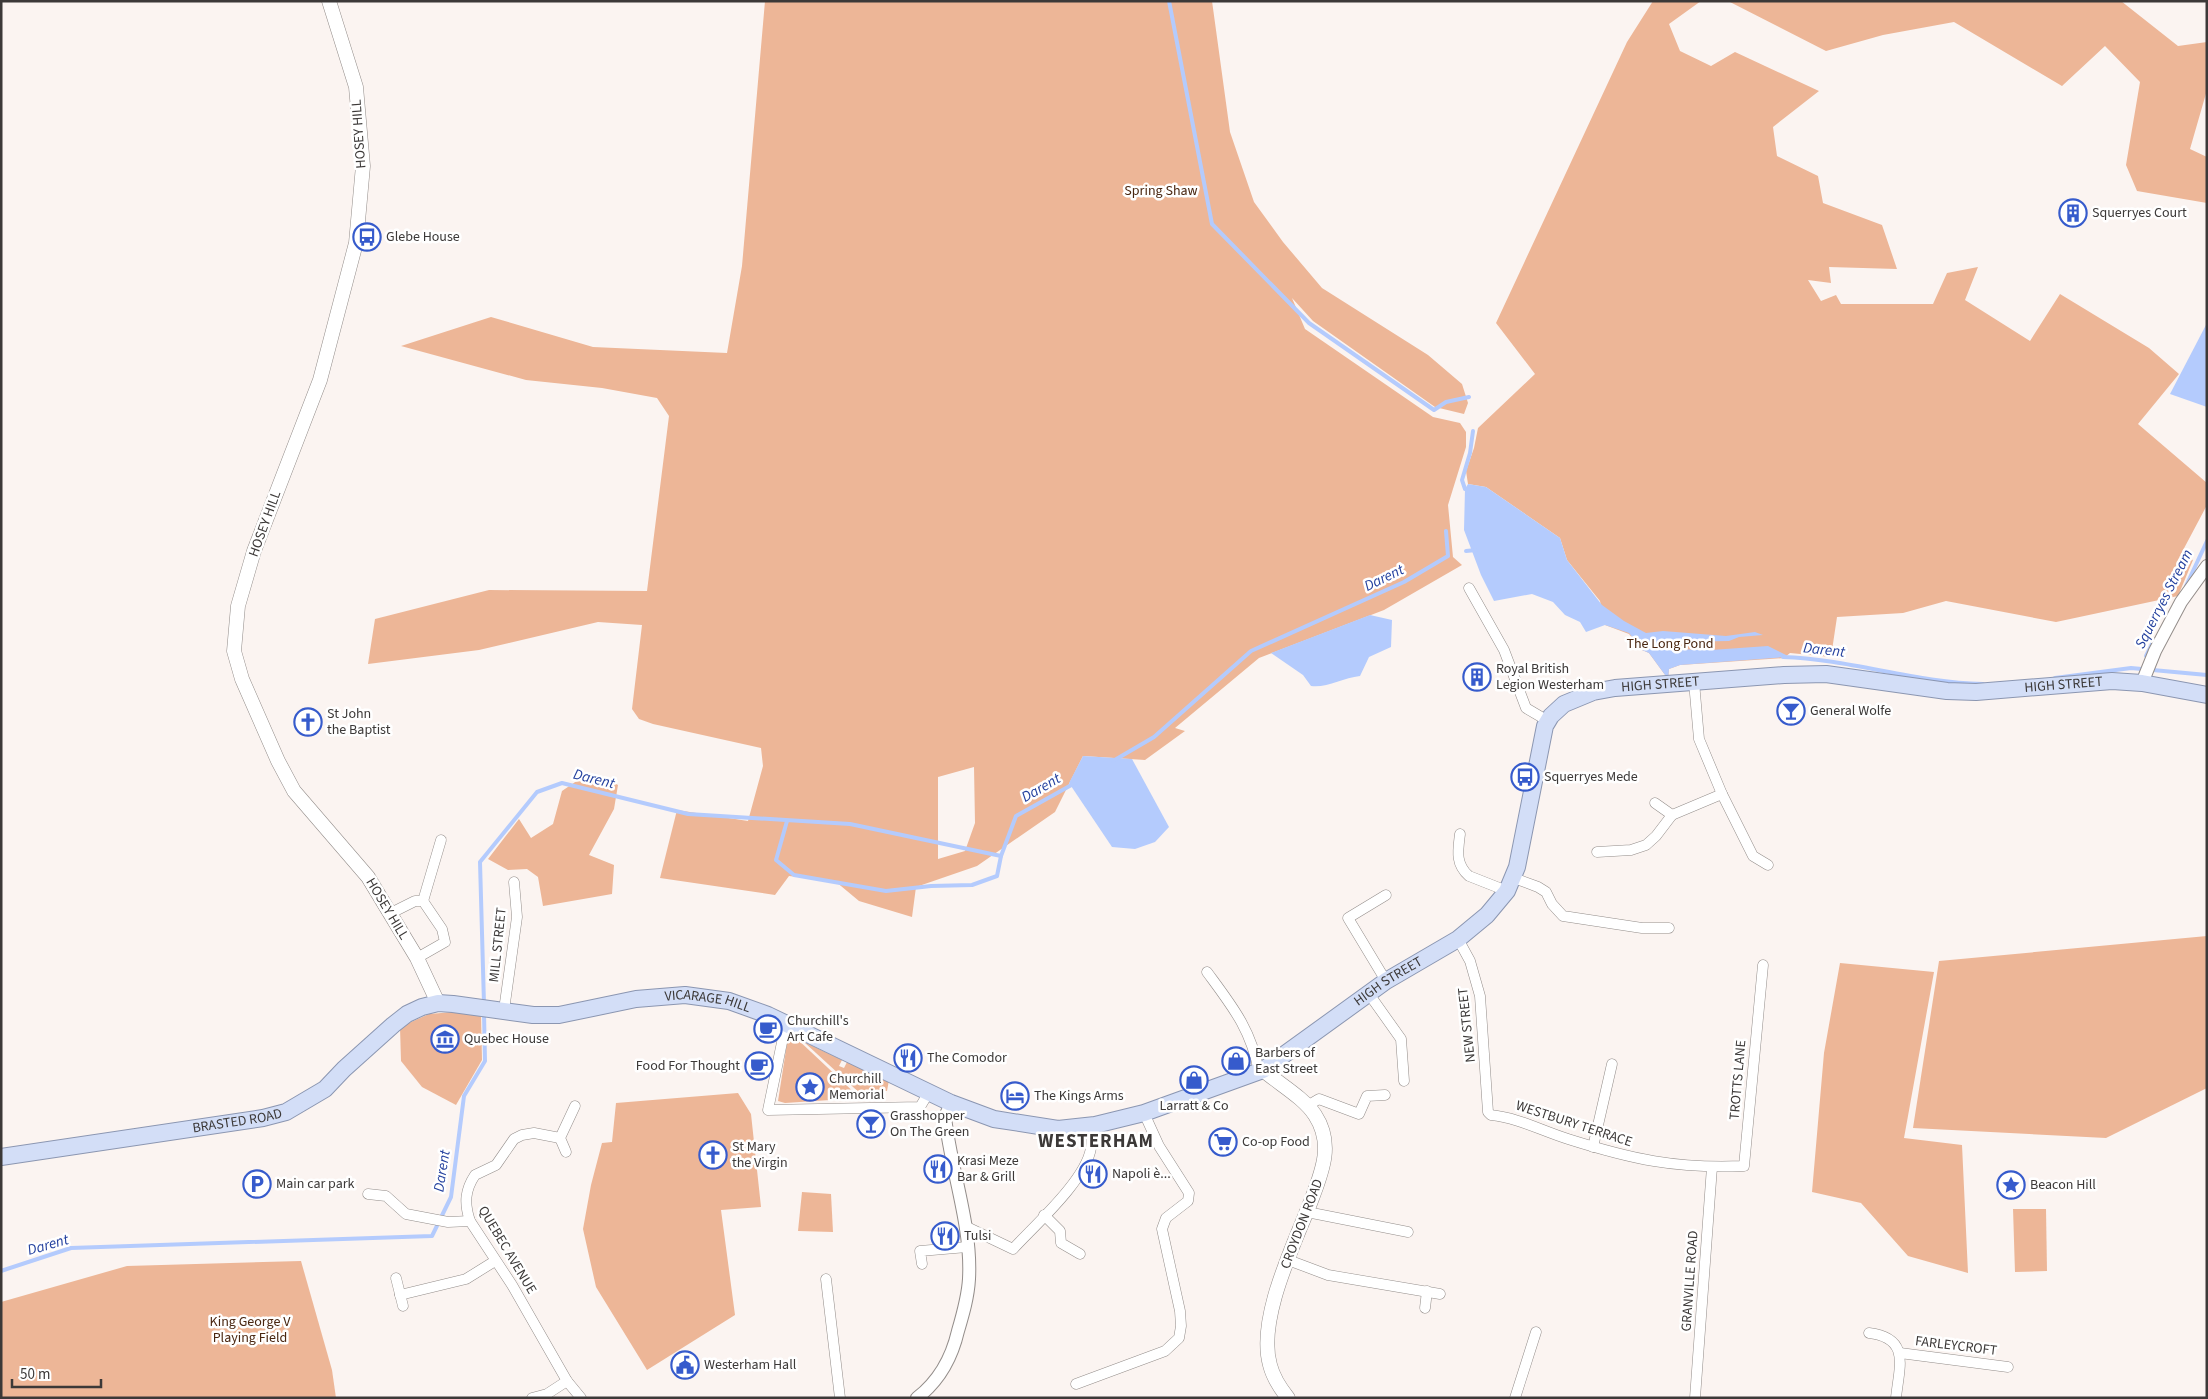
<svg xmlns="http://www.w3.org/2000/svg" width="2208" height="1399" viewBox="0 0 2208 1399" font-family="'Source Sans 3',sans-serif">
	<rect width="100%" height="100%" fill="#fbf4f1"/>
	<g fill="#edb697" fill-rule="evenodd">
		<path d="M765,1h447l18,131 24,70 29,40 39,46 106,67 34,29 6,19 -4,11 -29,-7 -122,-86 -21,-23 13,31 128,88 27,6 6,9v15l-18,58 5,52 9,8 -78,45 -125,48 -84,70 10,3 -40,29 -62,-4 -28,56 -78,54 -61,21 -4,30 -53,-16 -24,-20 -46,-5 -14,19 -115,-17 17,-68 71,11 15,-55 -2,-18 -108,-24 -14,-5 -7,-10 10,-84 -44,-3 -119,28 -111,14 7,-45 114,-29 158,1 22,-175 -12,-18 -55,-10 -76,-8 -125,-34 90,-29 102,30 134,6 15,-87zM974,767l1,56 -10,28 -27,8v-82z"/>
		<polygon points="1653,1 1701,1 1669,24 1680,51 1711,66 1735,52 1819,91 1773,127 1777,156 1818,176 1823,203 1882,225 1897,269 1829,267 1831,283 1808,280 1821,301 1836,295 1841,304 1933,304 1947,273 1978,267 1965,300 2030,341 2060,294 2149,348 2179,374 2138,424 2207,483 2207,505 2181,554 2193,560 2178,596 2056,622 1946,601 1903,613 1837,617 1831,657 1790,653 1784,658 1680,665 1669,669 1668,679 1649,653 1642,650 1629,634 1605,625 1600,601 1567,560 1560,538 1486,487 1468,484 1466,471 1474,448 1478,428 1535,374 1496,323 1627,42"/>
		<polygon points="1728,1 2121,1 2178,46 2207,42 2207,90 2190,149 2207,157 2207,203 2137,191 2126,165 2140,82 2105,46 2062,86 1954,22 1883,35 1826,51"/>
		<polygon points="603,776 618,785 614,809 589,855 614,865 612,894 543,906 538,877 527,869 508,870 488,859 519,819 531,838 553,824 562,791 581,778"/>
		<polygon points="2207,936 2207,1088 2106,1138 1913,1128 1939,961"/>
		<polygon points="1840,963 1934,972 1904,1138 1962,1145 1968,1273 1908,1256 1861,1203 1812,1192 1824,1053"/>
		<polygon points="454,1012 481,1014 482,1060 456,1105 422,1087 401,1061 400,1027 429,1014"/>
		<polygon points="794,1036 860,1098 785,1103 778,1101 788,1037"/>
		<polygon points="804,1042 842,1060 839,1066 844,1068 847,1062 889,1080 887,1091 881,1090 875,1094 876,1098 864,1097"/>
		<polygon points="738,1093 751,1114 761,1207 721,1210 735,1315 647,1370 596,1287 583,1229 591,1185 602,1143 612,1142 616,1103"/>
		<polygon points="802,1192 831,1194 833,1232 798,1231"/>
		<polygon points="2013,1209 2046,1209 2047,1271 2015,1272"/>
		<polygon points="301,1261 332,1370 336,1398 1,1398 1,1302 127,1266"/>
	</g>
	<g fill="#b4cbfd">
		<polygon points="2207,323 2207,407 2170,394"/>
		<polygon points="1468,484 1486,487 1560,538 1567,560 1602,605 1624,621 1646,633 1663,631 1726,636 1755,632 1763,635 1739,637 1729,641 1672,642 1666,644 1670,649 1711,650 1768,646 1786,655 1786,657 1680,665 1669,669 1668,679 1649,653 1642,650 1629,633 1605,625 1586,632 1580,622 1565,615 1553,602 1532,594 1494,601 1481,575 1464,530 1465,489"/>
		<path d="M1370,615l22,5 -1,27 -22,10 -9,19c-17,2 -33,12 -49,10l-8,-11 -32,-22z"/>
		<polygon points="1083,756 1132,759 1169,827 1155,842 1135,849 1112,847 1069,783"/>
	</g>
	<g fill="none" stroke-linecap="round" stroke-linejoin="round">
		<g stroke="#b4cbfd" stroke-width="4">
			<polyline points="1169,1 1212,224 1309,323 1434,410 1446,402 1469,397"/>
			<polyline points="1465,489 1462,480 1470,453 1473,431"/>
			<polyline points="1466,551 1476,550"/>
			<polyline points="2186,586 2207,541"/>
			<polyline points="2146,656 2153,642"/>
			<path d="M1783,657c67,2 133,26 200,27"/>
			<polyline points="2055,678 2131,668 2207,675"/>
			<polyline points="1113,761 1154,737 1251,651 1404,582 1448,556 1446,531"/>
			<polyline points="787,821 776,860 794,875 886,891 931,886 972,885 997,876 1001,856"/>
			<polyline points="484,1004 480,862 537,792 562,783 688,814 850,824 1001,856 1016,816 1075,783"/>
			<polyline points="1,1271 71,1248 432,1236 451,1197 464,1096 485,1061 484,1013"/>
		</g>
		<g stroke="#938d8a" stroke-width="11">
			<g id="minor">
				<polyline points="1469,588 1504,650 1526,708 1548,721"/>
				<polyline points="1694,682 1699,739 1722,794 1753,856 1768,865"/>
				<polyline points="1655,803 1672,815"/>
				<path d="M1460,834c-2,16 -5,30 9,42l38,15"/>
				<polyline points="1597,852 1631,850 1646,845 1656,836 1672,815 1722,794"/>
				<polyline points="1514,878 1538,887 1546,892 1552,904 1563,916 1642,928 1669,928"/>
				<polyline points="1386,895 1348,918 1386,981"/>
				<polyline points="423,901 441,840"/>
				<polyline points="389,914 415,901 423,901 442,929 445,942 417,958"/>
				<path d="M1458,939l12,22 10,35 8,116 3,3c28,3 51,16 77,24 63,20 108,30 176,27l19,-201"/>
				<path d="M1207,972c25,34 44,57 52,100"/>
				<polyline points="1369,994 1401,1039 1404,1081"/>
				<polyline points="504,1010 517,917 514,882"/>
				<polyline points="786,1023 768,1110 920,1107 929,1092"/>
				<polyline points="1307,1106 1319,1099 1359,1114 1367,1096 1385,1095"/>
				<path d="M560,1138l-26,-5 -12,2 -8,4 -18,26 -21,10c-10,15 -11,28 -5,46l42,64 55,96 14,17"/>
				<polyline points="1593,1147 1612,1064"/>
				<polyline points="566,1152 560,1138 575,1106"/>
				<polyline points="368,1194 386,1196 406,1214 448,1222 470,1221"/>
				<polyline points="1307,1212 1408,1232"/>
				<polyline points="1044,1215 1060,1231 1061,1243 1080,1254"/>
				<path d="M965,1228h4l44,21c22,-24 73,-69 78,-101 1,-7 0,-15 0,-23"/>
				<polyline points="1288,1260 1328,1275 1440,1294"/>
				<polyline points="922,1264 920,1251 967,1247"/>
				<polyline points="396,1278 403,1306"/>
				<polyline points="826,1279 840,1398"/>
				<polyline points="400,1295 466,1279 495,1261"/>
				<polyline points="1425,1308 1427,1291"/>
				<path d="M1869,1333c42,5 30,34 27,65"/>
				<polyline points="1900,1353 2008,1367"/>
				<polyline points="1076,1384 1165,1351 1179,1338 1181,1326 1180,1311 1162,1229 1166,1218 1188,1201 1189,1193 1159,1146 1144,1113"/>
				<polyline points="532,1398 547,1394 567,1381"/>
				<polyline points="1515,1398 1536,1332"/>
				<polyline points="1695,1398 1712,1167"/>
			</g>
		</g>
		<g stroke="#938d8a" stroke-width="14">
			<g id="tertiary">
				<polyline points="2142,683 2155,651 2181,602 2207,566"/>
				<path d="M917,1398c22,-17 35,-41 41,-67 5,-17 10,-34 11,-52 3,-54 -18,-108 -24,-162l6,-14"/>
			</g>
		</g>
		<g stroke="#938d8a" stroke-width="15">
			<g id="secondary">
				<polyline points="329,1 356,87 363,166 356,243 320,380 254,551 238,606 234,651 242,679 278,761 294,791 368,877 417,958 438,1003"/>
				<path d="M1263,1070c16,14 40,27 52,45 19,29 7,57 -4,86 -17,44 -54,118 -41,164 3,12 10,23 18,33"/>
			</g>
		</g>
		<g stroke="#8b96b1" stroke-width="18">
			<g id="primary">
				<path id="s1" d="M1,1157l262,-39 23,-6 39,-23 19,-20 49,-44 14,-11 15,-7 16,-4 15,1 80,11h26l77,-16 49,-4 44,6 39,14 183,88 43,16 64,10 37,-4 49,-12 119,-43 123,-89 72,-42 29,-24 20,-24 10,-24 28,-141 6,-10 13,-12 29,-12 22,-4 169,-13 42,-1 121,17 29,1 136,-11 30,2 65,12"/>
			</g>
		</g>
		<use href="#minor" stroke="#fff" stroke-width="10"/>
		<use href="#tertiary" stroke="#fff" stroke-width="12"/>
		<use href="#secondary" stroke="#fff" stroke-width="14"/>
		<use href="#primary" stroke="#d3def7" stroke-width="16"/>
	</g>
	<defs>
		<g id="building-ring" transform="scale(1.4375)"><circle r="9.5" fill="#fff" stroke="#365bcc" stroke-width="1.5"/><path d="M-4-6H4V6H1V3H-1V6H-4ZM-2.5-4.3h1.7v1.8h-1.7ZM.8-4.3h1.7v1.8H.8ZM-2.5-1h1.7V.8h-1.7ZM.8-1h1.7V.8H.8Z" fill="#365bcc"/></g>
		<g id="bus-ring" transform="scale(1.4375)"><circle r="9.5" fill="#fff" stroke="#365bcc" stroke-width="1.5"/><path d="M-5-6H5V4H4V6H2V4H-2V6H-4V4H-5ZM-3.5-4V0h7V-4ZM-3.5 1.2v1.5H-2V1.2ZM2 1.2v1.5H3.5V1.2Z" fill="#365bcc"/></g>
		<g id="bar-ring" transform="scale(1.4375)"><circle r="9.5" fill="#fff" stroke="#365bcc" stroke-width="1.5"/><path d="M-6-5H6L.8 .8V4.5H3.5V6h-7V4.5H-.8V.8Z" fill="#365bcc"/></g>
		<g id="church-ring" transform="scale(1.4375)"><circle r="9.5" fill="#fff" stroke="#365bcc" stroke-width="1.5"/><path d="M-1.2-6h2.4v3.5h3.3v2.4h-3.3V6h-2.4V-.1h-3.3v-2.4h3.3Z" fill="#365bcc"/></g>
		<g id="cafe-ring" transform="scale(1.4375)"><circle r="9.5" fill="#fff" stroke="#365bcc" stroke-width="1.5"/><path d="M-5.5-4.5H6V0H3Q3 3.5 0 3.5H-2.5Q-5.5 3.5-5.5 0ZM3-3.2v2h1.7v-2ZM-6 4.5H4V6H-6Z" fill="#365bcc"/></g>
		<g id="museum-ring" transform="scale(1.4375)"><circle r="9.5" fill="#fff" stroke="#365bcc" stroke-width="1.5"/><path d="M0-6L6-3V-2H-6V-3ZM-5-1h2V3h-2ZM-1-1h2V3h-2ZM3-1h2V3H3ZM-6 4H6V6H-6Z" fill="#365bcc"/></g>
		<g id="restaurant-ring" transform="scale(1.4375)"><circle r="9.5" fill="#fff" stroke="#365bcc" stroke-width="1.5"/><path d="M-5-6h1v4h1v-4h1v4h1v-4h1v5L-1.5 .5V6h-2V.5L-5-1ZM5-6V6H3V1.5H1.5Q1.5-4 5-6Z" fill="#365bcc"/></g>
		<g id="shop-ring" transform="scale(1.4375)"><circle r="9.5" fill="#fff" stroke="#365bcc" stroke-width="1.5"/><path d="M-5-2.5h2.3a2.7 3.5 0 0 1 5.4 0H5L5.5 6h-11ZM-1.5-2.5h3a1.5 2.3 0 0 0-3 0Z" fill="#365bcc"/></g>
		<g id="sight-ring" transform="scale(1.4375)"><circle r="9.5" fill="#fff" stroke="#365bcc" stroke-width="1.5"/><path d="M0-6L1.8-2.2L6-1.7L2.9 1.2L3.7 5.4L0 3.3L-3.7 5.4L-2.9 1.2L-6-1.7L-1.8-2.2Z" fill="#365bcc"/></g>
		<g id="hotel-ring" transform="scale(1.4375)"><circle r="9.5" fill="#fff" stroke="#365bcc" stroke-width="1.5"/><path d="M-6-4.5h1.5V1H6V5H4.5V3h-9V5H-6ZM-4 0a1.8 1.8 0 1 1 3.6 0ZM.5 0V-2.5h3Q6-2.5 6 0Z" fill="#365bcc"/></g>
		<g id="supermarket-ring" transform="scale(1.4375)"><circle r="9.5" fill="#fff" stroke="#365bcc" stroke-width="1.5"/><path d="M-6-5.5h2.5l.6 2H6L4.5 2H-2.5L-4.4-4H-6ZM-1.5 3.2a1.3 1.3 0 1 0 .1 0ZM3 3.2a1.3 1.3 0 1 0 .1 0Z" fill="#365bcc"/></g>
		<g id="parking-ring" transform="scale(1.4375)"><circle r="9.5" fill="#fff" stroke="#365bcc" stroke-width="1.5"/><path d="M-3.5-5.5H1a3.5 3.5 0 0 1 0 7H-1V5.5H-3.5ZM-1-3.4V-.6H.8a1.4 1.4 0 0 0 0-2.8Z" fill="#365bcc"/></g>
		<g id="civic-ring" transform="scale(1.4375)"><circle r="9.5" fill="#fff" stroke="#365bcc" stroke-width="1.5"/><path d="M-.6-6.5H3V-4.5H.6V-3L4-1V1h2V6H-6V1h2V-1L-.6-3ZM-1.2 2.5V6h2.4V2.5Z" fill="#365bcc"/></g>
	</defs>
	<g fill-rule="evenodd">
		<use href="#building-ring" x="2073" y="213"/>
		<use href="#bus-ring" x="367" y="237"/>
		<use href="#building-ring" x="1477" y="677"/>
		<use href="#bar-ring" x="1791" y="711"/>
		<use href="#church-ring" x="308" y="722"/>
		<use href="#bus-ring" x="1525" y="777"/>
		<use href="#cafe-ring" x="768" y="1029"/>
		<use href="#museum-ring" x="445" y="1039"/>
		<use href="#restaurant-ring" x="908" y="1058"/>
		<use href="#shop-ring" x="1236" y="1061"/>
		<use href="#cafe-ring" x="759" y="1066"/>
		<use href="#shop-ring" x="1194" y="1080"/>
		<use href="#sight-ring" x="810" y="1087"/>
		<use href="#hotel-ring" x="1015" y="1096"/>
		<use href="#bar-ring" x="871" y="1124"/>
		<use href="#supermarket-ring" x="1223" y="1142"/>
		<use href="#church-ring" x="713" y="1155"/>
		<use href="#restaurant-ring" x="938" y="1169"/>
		<use href="#restaurant-ring" x="1093" y="1174"/>
		<use href="#parking-ring" x="257" y="1184"/>
		<use href="#sight-ring" x="2011" y="1185"/>
		<use href="#restaurant-ring" x="945" y="1236"/>
		<use href="#civic-ring" x="685" y="1365"/>
	</g>
	<g text-anchor="middle" dominant-baseline="central" stroke-width="5" stroke-linejoin="round" paint-order="stroke">
		<g font-size="14" fill="#3c3938" stroke="#fff">
			<text transform="translate(359 134) rotate(-94)">HOSEY HILL</text>
			<text transform="translate(265 524) rotate(-70)">HOSEY HILL</text>
			<text stroke="none"><textPath href="#s1" startOffset="1944">HIGH STREET</textPath></text>
			<text stroke="none"><textPath href="#s1" startOffset="2349">HIGH STREET</textPath></text>
			<text transform="translate(387 909) rotate(59)">HOSEY HILL</text>
			<text transform="translate(498 945) rotate(-84)">MILL STREET</text>
			<text stroke="none"><textPath href="#s1" startOffset="1495">HIGH STREET</textPath></text>
			<text stroke="none"><textPath href="#s1" startOffset="751">VICARAGE HILL</textPath></text>
			<text transform="translate(1467 1025) rotate(-96)">NEW STREET</text>
			<text transform="translate(1738 1080) rotate(-85)">TROTTS LANE</text>
			<text stroke="none"><textPath href="#s1" startOffset="239">BRASTED ROAD</textPath></text>
			<text transform="translate(1574 1124) rotate(18)">WESTBURY TERRACE</text>
			<text transform="translate(1302 1224) rotate(-69)">CROYDON ROAD</text>
			<text transform="translate(507 1250) rotate(59)">QUEBEC AVENUE</text>
			<text transform="translate(1690 1281) rotate(-86)">GRANVILLE ROAD</text>
			<text transform="translate(1956 1346) rotate(7)">FARLEYCROFT</text>
		</g>
		<g font-size="14" fill="#492610" stroke="#fff">
			<text x="1161" y="191">Spring Shaw</text>
			<text x="1670" y="644">The Long Pond</text>
			<text x="250" y="1322">King George V<tspan x="250" dy="16">Playing Field</tspan></text>
		</g>
		<g font-size="14" fill="#3c3938" stroke="#fff" text-anchor="start">
			<text x="2092" y="213">Squerryes Court</text>
			<text x="386" y="237">Glebe House</text>
			<text x="1496" y="669">Royal British<tspan x="1496" dy="16">Legion Westerham</tspan></text>
			<text x="1810" y="711">General Wolfe</text>
			<text x="327" y="714">St John<tspan x="327" dy="16">the Baptist</tspan></text>
			<text x="1544" y="777">Squerryes Mede</text>
			<text x="787" y="1021">Churchill's<tspan x="787" dy="16">Art Cafe</tspan></text>
			<text x="464" y="1039">Quebec House</text>
			<text x="1255" y="1053">Barbers of<tspan x="1255" dy="16">East Street</tspan></text>
			<text x="927" y="1058">The Comodor</text>
			<text x="740" y="1066" text-anchor="end">Food For Thought</text>
			<text x="829" y="1079">Churchill<tspan x="829" dy="16">Memorial</tspan></text>
			<text x="1034" y="1096">The Kings Arms</text>
			<text x="1194" y="1106" text-anchor="middle">Larratt &amp; Co</text>
			<text x="890" y="1116">Grasshopper<tspan x="890" dy="16">On The Green</tspan></text>
			<text x="1242" y="1142">Co-op Food</text>
			<text x="732" y="1147">St Mary<tspan x="732" dy="16">the Virgin</tspan></text>
			<text x="957" y="1161">Krasi Meze<tspan x="957" dy="16">Bar &amp; Grill</tspan></text>
			<text x="1112" y="1174">Napoli è...</text>
			<text x="276" y="1184">Main car park</text>
			<text x="2030" y="1185">Beacon Hill</text>
			<text x="964" y="1236">Tulsi</text>
			<text x="704" y="1365">Westerham Hall</text>
		</g>
		<g font-size="15" font-style="italic" fill="#23409e" stroke="#fff">
			<text transform="translate(1384 578) rotate(-26)">Darent</text>
			<text transform="translate(2164 599) rotate(-63)">Squerryes Stream</text>
			<text transform="translate(1824 650) rotate(6)">Darent</text>
			<text transform="translate(594 779) rotate(14)">Darent</text>
			<text transform="translate(1041 788) rotate(-30)">Darent</text>
			<text transform="translate(442 1171) rotate(-81)">Darent</text>
			<text transform="translate(48 1245) rotate(-16)">Darent</text>
		</g>
		<g font-size="19" font-weight="bold" letter-spacing="1" fill="#3c3938" stroke="#fff">
			<text x="1096" y="1141">WESTERHAM</text>
		</g>
	</g>
	<rect width="2208" height="1399" fill="none" stroke="#3c3938" stroke-width="5"/>
	<path d="M12 1379v8h89v-8" fill="none" stroke="#3c3938" stroke-width="2.5"/>
	<text x="20" y="1379" font-size="15" fill="#3c3938" stroke="#ffffff" stroke-width="4" paint-order="stroke">50 m</text>
</svg>
